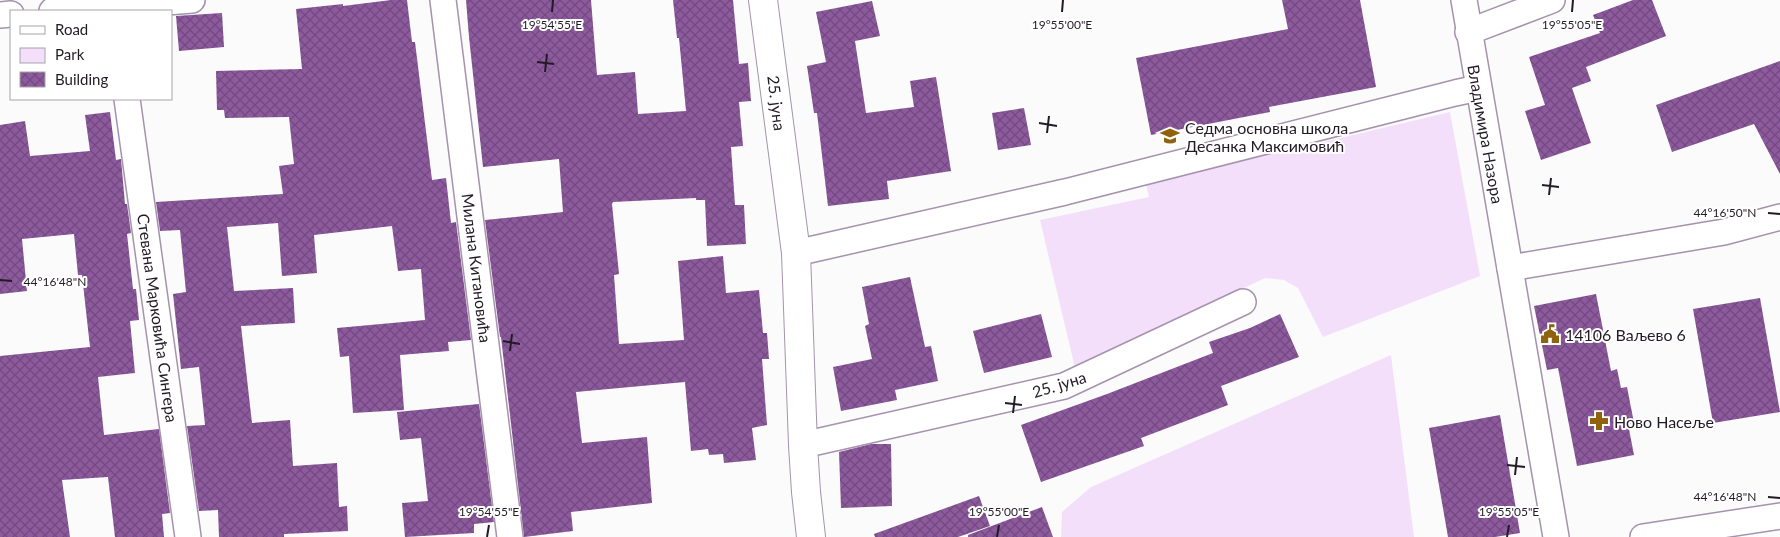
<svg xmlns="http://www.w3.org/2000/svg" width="1780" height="537" viewBox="0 0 1780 537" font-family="Lato,sans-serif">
	<defs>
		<pattern id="building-cross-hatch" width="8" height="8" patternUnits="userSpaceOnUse" patternTransform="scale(1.25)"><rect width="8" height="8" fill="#8c5a9d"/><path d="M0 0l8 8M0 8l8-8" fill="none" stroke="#724a80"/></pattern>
	</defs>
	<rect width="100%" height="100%" fill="#fbfbfb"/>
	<g fill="#f3dffa">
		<polygon points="1450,112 1480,276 1323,337 1298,288 1284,280 1265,278 1075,368 1040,220 1149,197 1146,184"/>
		<polygon points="1391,355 1414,537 1061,537 1062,512 1091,487"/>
	</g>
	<g fill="url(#building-cross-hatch)">
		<polygon points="391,0 407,0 412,42 415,42 432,180 446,178 451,223 456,222 471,340 448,342 449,351 400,355 404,410 353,413 349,356 340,357 337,328 425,320 421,269 398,271 392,226 314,235 317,273 282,276 278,223 227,227 234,291 293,288 295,323 241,326 252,423 290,420 293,466 337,463 339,507 347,506 348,531 284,534 284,537 219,537 218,510 199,511 187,426 205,425 199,367 181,369 173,294 186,292 180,230 160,231 156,202 283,194 279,166 294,164 289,117 225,118 224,110 217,110 216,71 302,69 296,9 343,4 343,6"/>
		<polygon points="466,0 591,0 597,75 635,72 638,114 686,111 679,38 677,38 673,0 733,0 739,64 748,63 751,101 739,102 743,146 731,147 735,205 744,205 746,244 707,246 705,200 696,200 696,198 613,202 612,204 619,274 614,275 619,344 684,340 678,261 723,256 726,293 759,290 763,333 767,333 769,359 762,359 767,425 752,428 756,460 724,463 723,454 709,455 708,449 691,451 685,382 576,392 582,443 647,437 652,503 571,512 573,531 524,537 501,337 500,337 485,220 563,212 559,159 483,167 469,37"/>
		<polygon points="1282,0 1360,0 1376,87 1269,107 1270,112 1151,135 1136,58 1288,29"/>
		<polygon points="1633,0 1652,0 1666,36 1586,67 1591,81 1572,88 1591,143 1541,160 1525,111 1545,105 1529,57 1600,33 1593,15"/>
		<polygon points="872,1 880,36 855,41 866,113 914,107 910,81 936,77 951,171 887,181 889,199 828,206 817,113 814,113 807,66 826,62 816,12"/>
		<polygon points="222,13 224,47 179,51 176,16"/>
		<polygon points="1780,61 1780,174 1754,124 1672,152 1656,105"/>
		<polygon points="1024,108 1031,145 998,150 992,113"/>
		<polygon points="110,112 116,160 121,159 125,204 127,204 131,233 127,234 133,289 136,289 139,320 130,321 135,373 98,377 104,435 159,429 170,513 162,514 164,537 115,537 108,477 62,480 70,537 0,537 0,356 90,347 82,275 78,275 74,234 22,239 27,291 0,294 0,125 25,121 30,156 90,151 85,115"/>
		<polygon points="910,277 925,347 931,346 938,381 895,390 897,400 841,411 833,367 872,359 865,326 869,324 862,287"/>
		<polygon points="1596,294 1611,371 1617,369 1621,388 1627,387 1634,423 1628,424 1634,455 1577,466 1558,368 1547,370 1534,306"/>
		<polygon points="1760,298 1780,412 1713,423 1693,309"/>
		<polygon points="1041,314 1052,357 984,373 973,331"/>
		<polygon points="1280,314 1299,357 1221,386 1228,405 1141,438 1144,446 1041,482 1021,425 1107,394 1213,353 1209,342 1250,328"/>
		<polygon points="479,404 494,522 474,524 474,533 405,537 402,503 428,501 421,438 400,440 397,412"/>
		<polygon points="1500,415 1520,533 1495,537 1448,537 1429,428"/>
		<polygon points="871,444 891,444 892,506 841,508 839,452"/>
		<polygon points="979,496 990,526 958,537 875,537 874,534"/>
		<polygon points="1042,507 1053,537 968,537 968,535"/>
	</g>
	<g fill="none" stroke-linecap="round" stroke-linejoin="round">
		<g stroke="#a692ad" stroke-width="28">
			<g id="minor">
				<polyline points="443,0 510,537"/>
				<polyline points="1464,0 1556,537"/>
				<polyline points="52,11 192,0"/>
				<polyline points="0,15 11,14"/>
				<polyline points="1468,32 1552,0"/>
				<polyline points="127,99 188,537"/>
				<polyline points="796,253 1065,192 1455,93 1478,88"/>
				<polyline points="1510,268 1724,232 1780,217"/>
				<polyline points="803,445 1064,386 1243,302"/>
				<polyline points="1643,537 1780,516"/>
			</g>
		</g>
		<g stroke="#a692ad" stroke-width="30">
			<polyline id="tertiary" points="763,0 796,253 803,445 806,492 811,537"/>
		</g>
		<use href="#minor" stroke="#fff" stroke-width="25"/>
		<use href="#tertiary" stroke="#fff" stroke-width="28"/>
	</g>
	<path fill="none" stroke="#221b25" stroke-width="2" d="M552,12l1,-12M1062,12l1,-12M1572,12l1,-12M537,62l17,2M545,72l2,-18M1039,123l18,3M1047,133l2,-17M1542,185l17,2M1549,195l2,-17M1768,213l12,1M0,280l12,1M503,341l17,3M510,351l2,-17M1005,403l17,2M1013,413l2,-17M1507,465l18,2M1515,475l2,-18M1768,497l12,1M487,537l2,-12M997,537l2,-12M1507,537l2,-12"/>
	<defs>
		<g id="school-bare" transform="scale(1.5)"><path d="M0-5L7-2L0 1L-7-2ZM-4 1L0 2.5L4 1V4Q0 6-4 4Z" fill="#8f630b" stroke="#fff" stroke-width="2.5" paint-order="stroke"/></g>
		<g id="civic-bare" transform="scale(1.5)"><path d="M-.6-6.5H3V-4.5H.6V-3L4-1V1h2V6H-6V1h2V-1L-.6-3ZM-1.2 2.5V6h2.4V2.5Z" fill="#8f630b" stroke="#fff" stroke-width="2.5" paint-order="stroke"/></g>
		<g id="pharmacy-bare" transform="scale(1.5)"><path d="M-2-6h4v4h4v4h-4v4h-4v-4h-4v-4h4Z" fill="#8f630b" stroke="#fff" stroke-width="2.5" paint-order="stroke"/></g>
	</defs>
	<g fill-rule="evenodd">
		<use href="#school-bare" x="1170" y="136"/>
		<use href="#civic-bare" x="1550" y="334"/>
		<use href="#pharmacy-bare" x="1599" y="421"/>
	</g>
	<g text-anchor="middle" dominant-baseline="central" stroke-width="4" stroke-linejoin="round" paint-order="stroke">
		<g font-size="16" fill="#221b25" stroke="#fff">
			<text transform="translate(777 103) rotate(83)">25. јуна</text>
			<text transform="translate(1486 134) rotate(80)">Владимира Назора</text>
			<text transform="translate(477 268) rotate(83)">Милана Китановића</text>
			<text transform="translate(158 318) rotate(82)">Стевана Марковића Сингера</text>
			<text transform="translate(1059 384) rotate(-17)">25. јуна</text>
		</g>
		<g font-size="16" fill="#221b25" stroke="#fff" text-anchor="start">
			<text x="1185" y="127">Седма основна школа<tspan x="1185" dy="18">Десанка Максимовић</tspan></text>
			<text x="1565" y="334">14106 Ваљево 6</text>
			<text x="1614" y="421">Ново Насеље</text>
		</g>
	</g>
	<g font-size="12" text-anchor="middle" fill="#221b25" stroke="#fff" stroke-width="4" stroke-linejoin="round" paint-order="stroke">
		<text x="552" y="29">19°54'55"E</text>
		<text x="1062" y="29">19°55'00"E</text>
		<text x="1572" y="29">19°55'05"E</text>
		<text x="1725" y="217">44°16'50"N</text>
		<text x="55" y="286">44°16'48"N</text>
		<text x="1725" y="501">44°16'48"N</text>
		<text x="489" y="516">19°54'55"E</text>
		<text x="999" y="516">19°55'00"E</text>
		<text x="1509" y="516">19°55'05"E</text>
	</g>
	<rect x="10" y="10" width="162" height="90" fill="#ffffff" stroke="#a7a4a8"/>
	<rect x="20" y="26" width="25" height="8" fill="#ffffff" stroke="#a7a4a8"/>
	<text x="55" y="35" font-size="15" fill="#221b25">Road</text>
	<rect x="20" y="48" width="25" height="15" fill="#f3dffa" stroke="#a7a4a8"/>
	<text x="55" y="60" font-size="15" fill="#221b25">Park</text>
	<rect x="20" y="72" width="25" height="15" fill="url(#building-cross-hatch)" stroke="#a7a4a8"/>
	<text x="55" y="85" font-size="15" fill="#221b25">Building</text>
</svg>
